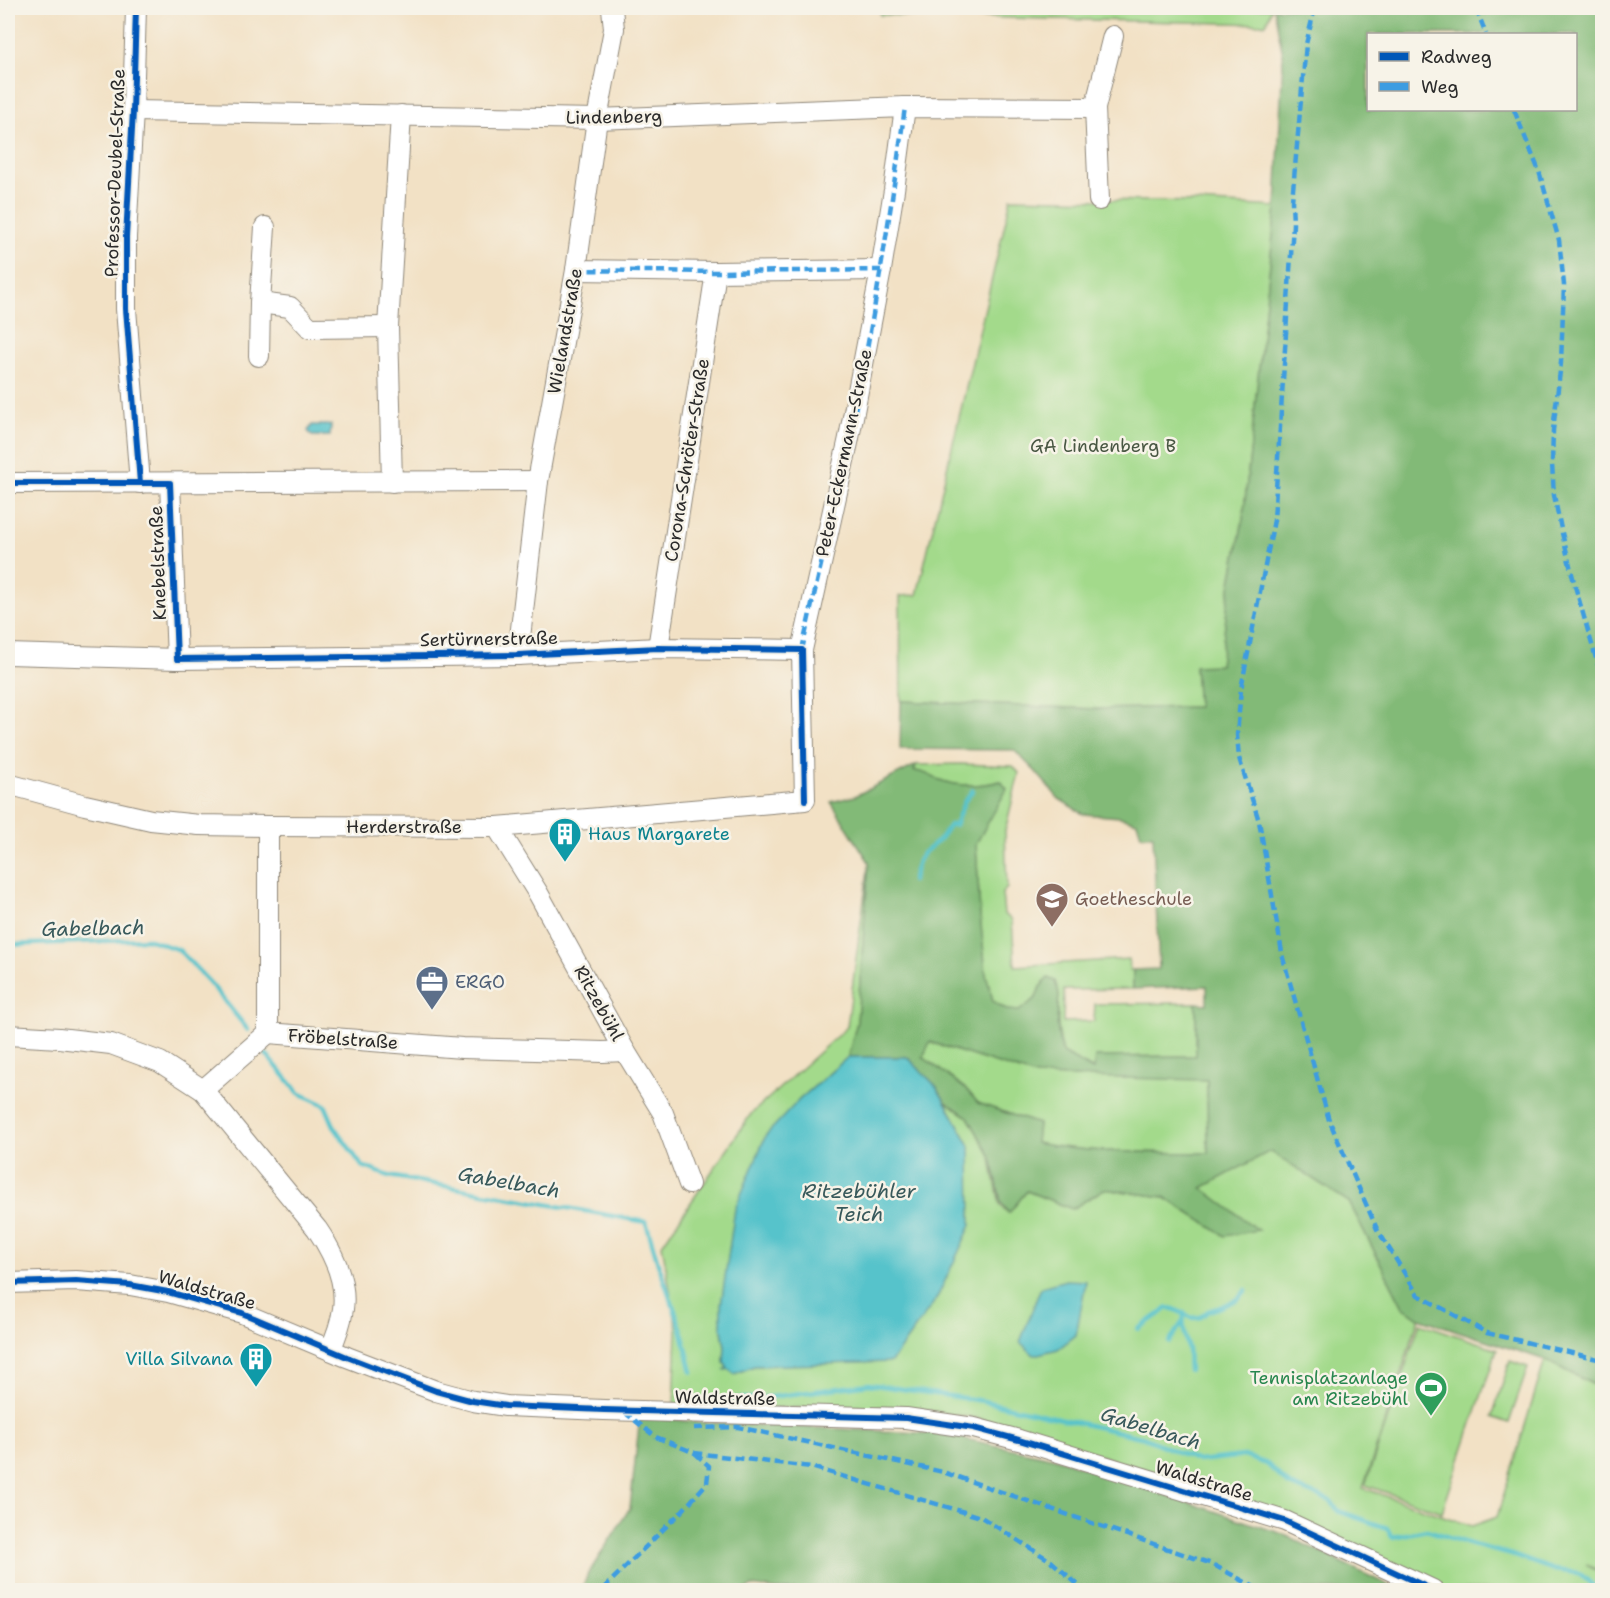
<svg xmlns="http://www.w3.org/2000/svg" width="1610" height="1598" viewBox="0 0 1610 1598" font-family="'Shantell Sans',sans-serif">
	<rect width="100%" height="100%" fill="#f7f3e8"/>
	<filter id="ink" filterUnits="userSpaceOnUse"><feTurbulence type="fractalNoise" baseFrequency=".0167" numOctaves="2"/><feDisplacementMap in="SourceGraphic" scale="12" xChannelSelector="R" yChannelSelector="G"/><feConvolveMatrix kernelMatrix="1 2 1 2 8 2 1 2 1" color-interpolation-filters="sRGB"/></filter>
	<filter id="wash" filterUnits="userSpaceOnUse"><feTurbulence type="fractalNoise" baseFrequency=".008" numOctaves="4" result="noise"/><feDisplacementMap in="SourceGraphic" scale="24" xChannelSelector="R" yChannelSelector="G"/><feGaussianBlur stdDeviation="1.35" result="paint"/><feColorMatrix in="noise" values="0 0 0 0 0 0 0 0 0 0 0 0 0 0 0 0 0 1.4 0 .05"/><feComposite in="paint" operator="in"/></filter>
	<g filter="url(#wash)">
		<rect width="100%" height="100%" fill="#f2e1c5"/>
		<g fill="#a3da8b" stroke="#67825b" stroke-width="1.5">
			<polygon points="880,8 1272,8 1266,24 880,15"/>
			<polygon points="1011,198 1195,202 1276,207 1243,520 1229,593 1220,666 1195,667 1198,707 1096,709 901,701 900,596 917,595"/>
			<path d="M961,764l52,2 6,7 -14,58 2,57 -5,5 2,21 8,6 3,46 114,-7 1,11h3v19l-69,1 -1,32 31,-1 1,-17 101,-1 1,53 -102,1 -1,13 -31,-17c-6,-22 -6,-37 -4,-59l-19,-7 -5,13 -16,11 -12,-1 -14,-9 -7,-27 -6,-59 -4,-71 20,-39 4,-24c-17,5 -43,6 -61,-1 -11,-4 -11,-8 -26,-9l3,-6z"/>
			<polygon points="869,862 857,1022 848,1057 799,1100 721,1325 725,1346 724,1362 727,1367 726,1369 729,1369 734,1374 754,1366 799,1364 970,1146 945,1101 968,1117 990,1155 1000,1205 1008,1213 1027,1191 1072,1209 1104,1189 1164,1197 1225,1236 1257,1230 1202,1188 1270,1151 1349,1202 1403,1307 1419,1318 1363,1488 1472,1526 1497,1517 1545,1360 1602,1389 1602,1571 1586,1565 1602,1573 1602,1590 1445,1590 1342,1541 1252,1502 981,1419 907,1407 734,1408 674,1406 677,1329 662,1245 751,1114 847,1027"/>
			<path d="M929,1042l107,34 171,3 1,74c-57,-1 -118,1 -173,-10l3,-19 -60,-21 -11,-13 -44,-33z"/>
			<polygon points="1420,1323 1497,1349 1442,1512 1365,1485"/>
			<polygon points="1510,1361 1528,1367 1509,1423 1492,1417"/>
		</g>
		<g fill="#82ba77" stroke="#567251" stroke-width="1.5" fill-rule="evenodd">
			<path d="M1274,8h328v1381l-57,-29 -126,-42 -16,-11 -54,-105 -79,-51 -68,37 56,42 -33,6 -61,-39 -60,-8 -32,20 -45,-18 -18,22 -8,-10 -5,-26 -6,-22 -22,-38 -23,-16 -9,-15 -29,-29h-59l9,-35 12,-160 -38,-60 24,-6 61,-31 -2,6c14,1 14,5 26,9 17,7 43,6 61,1l6,8 -31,55 4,71 6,59 7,27 14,9 12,1 17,-13 4,-11 8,-9 7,3 4,13 -2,29 2,16 4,14 30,17 2,-13 101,-1v-53l11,1v-18l-74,3v-19l26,-1 -6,-134h-12l-4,-13 -17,-5 -37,-3 -24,-15 -23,-27 -22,-22 -114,-1 1,-48 195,8 102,-2 -3,-41 25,-1 9,-72 14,-73 33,-313 7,-152zM1368,34h208v76h-208zM930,1042l106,34 171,4 1,73c-57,-1 -117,1 -172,-10l2,-19 -60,-21 -11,-13 -44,-33z"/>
			<polygon points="640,1416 695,1422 941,1434 1055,1458 1283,1534 1398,1590 777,1590 752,1586 746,1590 582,1590 588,1574 630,1508"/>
		</g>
		<g fill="#56c3cb" stroke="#40777b" stroke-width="1.5">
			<polygon points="312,425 331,425 330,436 312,436 308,431"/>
			<polygon points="848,1057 907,1057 936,1086 970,1146 971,1225 937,1298 891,1362 754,1366 734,1374 729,1369 725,1370 727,1367 724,1362 725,1346 721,1325 721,1305 735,1209 766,1135 799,1100"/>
			<polygon points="1066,1280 1086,1281 1076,1335 1058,1349 1034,1355 1020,1342 1041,1287"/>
		</g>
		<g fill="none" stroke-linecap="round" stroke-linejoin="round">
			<g stroke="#56c3cb" stroke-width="4.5">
				<polyline points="912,881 918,861 923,853 938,841 950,825 955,825 964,802 973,790"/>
				<polyline points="8,945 148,939 179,950 210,983 248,1030"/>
				<polyline points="266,1054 299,1093 325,1105 335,1128 362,1166 389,1176 646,1222 658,1263 681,1328 692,1372"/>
				<path d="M1184,1313c-2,13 1,23 4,36 1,7 0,14 1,21"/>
				<polyline points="1138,1329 1168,1308 1174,1309 1192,1318 1201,1317 1208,1311 1218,1308 1238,1299 1246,1290"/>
				<polyline points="1169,1342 1182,1323"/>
				<polyline points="732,1399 763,1398 869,1384 983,1401 1145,1438 1198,1461 1244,1456 1267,1464 1289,1485 1331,1501 1338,1511 1387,1528 1392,1537 1427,1530 1473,1545 1512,1555 1554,1570 1579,1573 1598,1590"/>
			</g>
		</g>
	</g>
	<g filter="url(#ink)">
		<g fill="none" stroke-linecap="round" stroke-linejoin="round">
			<g stroke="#8e8678" stroke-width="22">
				<g id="minor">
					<polyline points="136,8 133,111 126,237 126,309 140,483"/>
					<polyline points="1095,108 1099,200"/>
					<polyline points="133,111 597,119 905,107 1095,108 1113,36"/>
					<polyline points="265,227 260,303 290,307 310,328 388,327"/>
					<polyline points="576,270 716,272 881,270"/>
					<polyline points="259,356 260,303"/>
					<polyline points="392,482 388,327 401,115"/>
					<polyline points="8,483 538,481"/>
					<polyline points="170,483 177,659"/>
					<polyline points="658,648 716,272"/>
					<polyline points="8,654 177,659 518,655 658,648 802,650"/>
					<polyline points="518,655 538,481 576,270 597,119 614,29 612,8"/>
					<polyline points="8,784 85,805 151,820 199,825 268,826 497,827 805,800 802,650 849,438 881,270 894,190 905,107"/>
					<polyline points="268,826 268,1033 462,1048 603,1052 625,1051"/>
					<polyline points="497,827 538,893 625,1051 663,1113 689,1184"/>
					<path d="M8,1035l51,3 52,6 49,18 43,28 114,139c15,22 30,52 26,80 -2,14 -7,28 -13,41"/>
					<polyline points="203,1090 268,1033"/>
					<polyline points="8,1283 76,1281 130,1285 168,1292 242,1313 347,1357 436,1391 473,1401 506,1406 604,1410 906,1418 974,1428 1019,1440 1285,1521 1433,1590"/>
				</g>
			</g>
			<use href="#minor" stroke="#fff" stroke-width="20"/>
			<g stroke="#3d9ce1" stroke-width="4.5" stroke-dasharray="9 4.5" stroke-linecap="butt">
				<polyline points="1315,8 1306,44 1292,201 1293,224 1274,520 1241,689 1237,735 1239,758 1259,821 1283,958 1329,1120 1377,1229 1418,1295 1487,1333 1602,1360"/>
				<polyline points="1476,8 1486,34"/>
				<polyline points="1514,110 1539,171 1559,240 1564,285 1561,363 1553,430 1552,464 1554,495 1561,529 1575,586 1602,679"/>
				<polyline points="576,270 716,272 881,270"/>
				<path d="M802,650c15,-70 32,-140 47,-210 23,-110 41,-222 56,-333"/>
				<polyline points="624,1412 656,1437 695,1453 811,1467 981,1517 1051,1561 1084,1590"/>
				<polyline points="694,1428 738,1427 943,1472 1212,1564 1260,1590"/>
				<polyline points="605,1590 606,1586 683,1510 707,1483 709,1466 695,1453"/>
			</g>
			<g stroke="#f7f3e8" stroke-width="10">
				<g id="cycleway">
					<polyline points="136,8 133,111 126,237 126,309 140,483"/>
					<polyline points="8,483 170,483 177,659 518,655 658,648 802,650 805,800"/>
					<polyline points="8,1283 76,1281 130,1285 168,1292 242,1313 347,1357 436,1391 473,1401 506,1406 604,1410 906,1418 974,1428 1019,1440 1285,1521 1433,1590"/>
				</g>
			</g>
			<use href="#cycleway" stroke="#0057b8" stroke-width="6"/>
		</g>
	</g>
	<defs>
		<g id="building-pin" transform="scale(1.725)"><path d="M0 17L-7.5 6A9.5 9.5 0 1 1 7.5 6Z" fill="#0f9aa8" stroke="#f7f3e8"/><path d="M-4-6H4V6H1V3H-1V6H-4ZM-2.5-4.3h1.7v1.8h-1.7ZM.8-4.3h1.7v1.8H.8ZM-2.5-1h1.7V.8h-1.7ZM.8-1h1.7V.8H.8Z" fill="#fff"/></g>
		<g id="school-pin" transform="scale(1.725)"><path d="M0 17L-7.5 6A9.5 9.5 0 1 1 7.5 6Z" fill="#8d6e63" stroke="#f7f3e8"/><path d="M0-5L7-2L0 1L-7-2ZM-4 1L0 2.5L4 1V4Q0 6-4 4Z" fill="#fff"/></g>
		<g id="office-pin" transform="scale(1.725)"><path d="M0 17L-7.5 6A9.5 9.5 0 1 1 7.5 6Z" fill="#5c6f8a" stroke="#f7f3e8"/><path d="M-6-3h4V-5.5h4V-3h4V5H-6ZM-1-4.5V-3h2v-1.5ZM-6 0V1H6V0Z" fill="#fff"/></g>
		<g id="stadium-pin" transform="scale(1.725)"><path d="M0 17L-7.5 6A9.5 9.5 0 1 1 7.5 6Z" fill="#2e9e5b" stroke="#f7f3e8"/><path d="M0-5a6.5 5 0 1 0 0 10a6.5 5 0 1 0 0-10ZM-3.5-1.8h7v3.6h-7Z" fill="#fff"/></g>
	</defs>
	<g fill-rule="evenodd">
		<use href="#building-pin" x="565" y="834"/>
		<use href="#school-pin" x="1052" y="899"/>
		<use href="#office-pin" x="432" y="982"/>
		<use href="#building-pin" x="256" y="1359"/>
		<use href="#stadium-pin" x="1431" y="1388"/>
	</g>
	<g text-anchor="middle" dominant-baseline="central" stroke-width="5" stroke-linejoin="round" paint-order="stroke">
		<g font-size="18" fill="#2b2b2b" stroke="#f7f3e8">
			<text transform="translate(614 117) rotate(-1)">Lindenberg</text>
			<text transform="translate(115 173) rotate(-88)">Professor-Deubel-Straße</text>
			<text transform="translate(565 331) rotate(-80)">Wielandstraße</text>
			<text transform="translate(844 453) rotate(-78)">Peter-Eckermann-Straße</text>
			<text transform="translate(687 460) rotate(-81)">Corona-Schröter-Straße</text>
			<text transform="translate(158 563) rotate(-92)">Knebelstraße</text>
			<text transform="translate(489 639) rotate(-1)">Sertürnerstraße</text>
			<text x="404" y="827">Herderstraße</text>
			<text transform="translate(599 1003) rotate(61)">Ritzebühl</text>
			<text transform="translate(343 1039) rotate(4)">Fröbelstraße</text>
			<text transform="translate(207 1290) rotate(16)">Waldstraße</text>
			<text transform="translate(725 1398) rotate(1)">Waldstraße</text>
			<text transform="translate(1204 1481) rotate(17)">Waldstraße</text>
		</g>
		<g font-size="18" fill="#495743" stroke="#f7f3e8">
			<text x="1103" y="446">GA Lindenberg B</text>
		</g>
		<g font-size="18" fill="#0d838f" stroke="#f7f3e8" text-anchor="start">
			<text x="588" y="834">Haus Margarete</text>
			<text x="233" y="1359" text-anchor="end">Villa Silvana</text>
		</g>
		<g font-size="18" fill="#785e54" stroke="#f7f3e8" text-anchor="start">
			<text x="1075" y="899">Goetheschule</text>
		</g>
		<g font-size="18" fill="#4e5e75" stroke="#f7f3e8" text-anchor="start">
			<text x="455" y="982">ERGO</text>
		</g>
		<g font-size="18" fill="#27864d" stroke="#f7f3e8" text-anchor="end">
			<text x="1408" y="1378">Tennisplatzanlage<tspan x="1408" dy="21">am Ritzebühl</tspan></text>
		</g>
		<g font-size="20" font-style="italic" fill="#38595b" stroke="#f7f3e8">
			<text transform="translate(93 928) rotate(-1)">Gabelbach</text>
			<text transform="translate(509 1182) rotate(10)">Gabelbach</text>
			<text x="859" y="1191">Ritzebühler<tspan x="859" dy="23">Teich</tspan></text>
			<text transform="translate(1151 1428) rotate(17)">Gabelbach</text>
		</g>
	</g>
	<rect width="1610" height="1598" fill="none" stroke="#f7f3e8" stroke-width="30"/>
	<rect x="1367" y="33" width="210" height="78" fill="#f7f3e8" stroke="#a5a39c" stroke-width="1.5"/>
	<rect x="1379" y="52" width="30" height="9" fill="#0057b8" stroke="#a5a39c" stroke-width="1.5"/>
	<text x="1421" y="63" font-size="18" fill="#2b2b2b">Radweg</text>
	<rect x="1379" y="82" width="30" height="9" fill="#3d9ce1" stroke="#a5a39c" stroke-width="1.5"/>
	<text x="1421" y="93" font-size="18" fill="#2b2b2b">Weg</text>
</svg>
